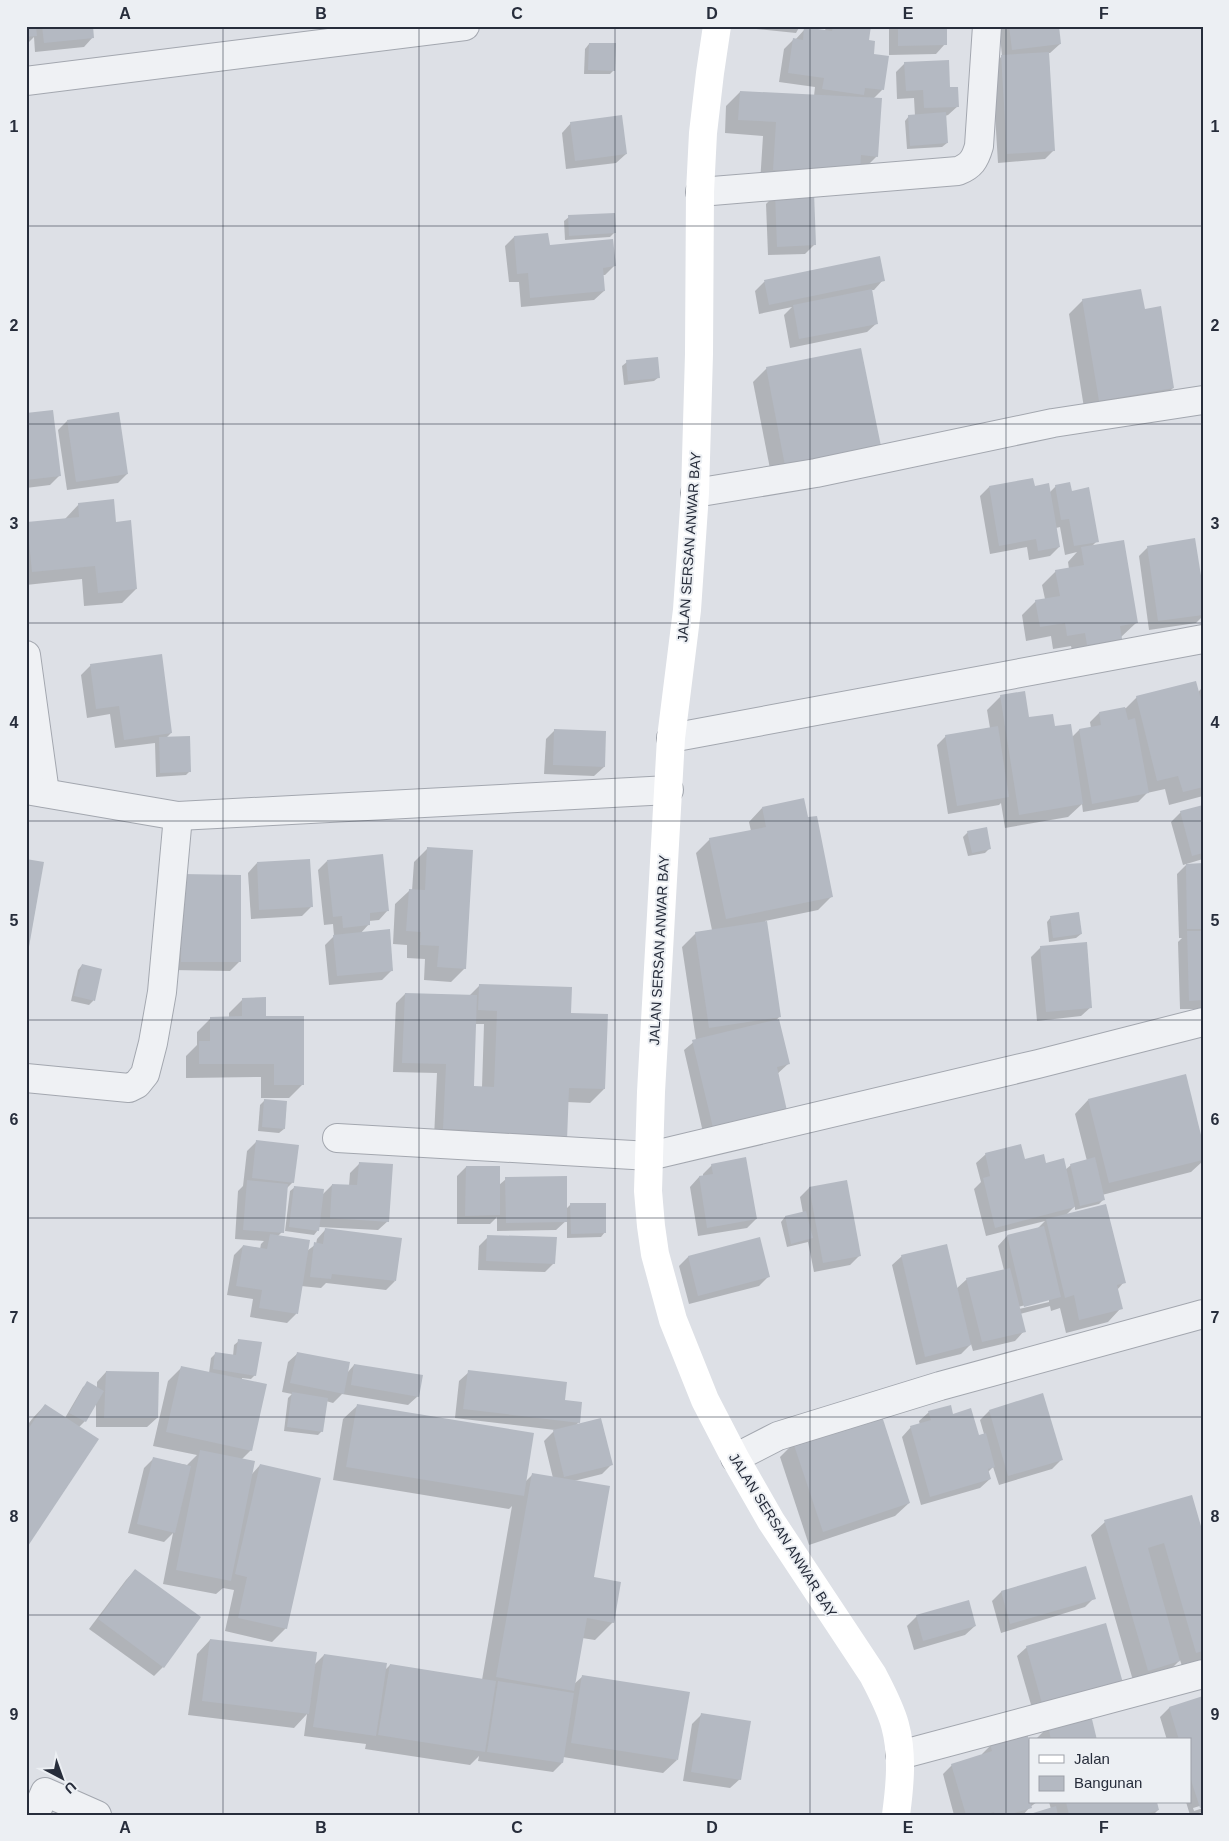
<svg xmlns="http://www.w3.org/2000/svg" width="1229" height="1841" viewBox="0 0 1229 1841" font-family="Helvetica,sans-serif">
	<rect width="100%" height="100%" fill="#dde0e6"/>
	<g fill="#0003" fill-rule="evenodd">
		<polygon points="26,26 92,26 93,37 84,47 35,52 34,37 26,45"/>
		<polygon points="221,26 317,26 315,28"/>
		<polygon points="746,26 800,26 796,33 746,28"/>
		<polygon points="826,26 870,26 868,41 882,90 873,99 877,156 863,170 760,183 763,136 725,133 726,106 740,92 814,96 815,87 779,82 784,49 793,40 795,40 805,29 825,31"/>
		<polygon points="889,26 945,26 945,44 936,54 889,55"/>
		<polygon points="999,26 1057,26 1060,44 1050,53 1048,53 1054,150 1045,159 998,163 992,66 1002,56"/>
		<polygon points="589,44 614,70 610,74 584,74 585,49"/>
		<polygon points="905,63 949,88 958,106 948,115 945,116 947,143 942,147 907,149 905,121 909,116 915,116 914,98 897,99 896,72"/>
		<polygon points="571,123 626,154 616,163 566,169 562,133"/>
		<polygon points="776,194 814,245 805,254 768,255 766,204"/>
		<polygon points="569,217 614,233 610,237 565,240 564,221"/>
		<polygon points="514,237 614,266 605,275 603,275 604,291 594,300 521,307 519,282 509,282 505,246"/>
		<polygon points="879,258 883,280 874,290 871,290 877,323 867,332 790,348 784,315 792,307 759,314 755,291 764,282"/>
		<polygon points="1083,300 1173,388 1159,402 1085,414 1069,314"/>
		<polygon points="860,349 773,484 753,382 767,368"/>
		<polygon points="627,362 659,377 654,381 624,385 622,366"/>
		<polygon points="26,414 59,476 50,485 26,488"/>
		<polygon points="67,421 127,474 118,483 67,490 58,430"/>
		<polygon points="1056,486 1071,492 1097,541 1092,546 1136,623 1121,637 1121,639 1107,653 1074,659 1071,646 1053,649 1051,636 1026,641 1022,615 1036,601 1045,599 1042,585 1056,571 1069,569 1068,562 1077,552 1065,555 1060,527 1056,528 1059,547 1050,556 1029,560 1027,547 990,554 980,496 989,487 1034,487 1050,492"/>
		<polygon points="79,504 115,523 136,589 122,603 84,606 82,579 26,585 26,524 28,523 65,519"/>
		<polygon points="1148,547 1203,597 1203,616 1196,623 1149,630 1139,556"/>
		<polygon points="91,665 171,733 166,738 190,771 186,775 156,777 155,743 115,748 110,714 87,718 81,675"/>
		<polygon points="1203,687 1203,796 1169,805 1165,789 1147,793 1138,802 1083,812 1082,804 1068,817 1005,828 1001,803 999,805 948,814 937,745 946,736 990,728 987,710 1001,696 1028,719 1072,737 1079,730 1091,728 1090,722 1099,713 1126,708 1137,697 1198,692"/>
		<polygon points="555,730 605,732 604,767 594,776 544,774 546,739"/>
		<polygon points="1203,806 1203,859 1183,865 1171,822 1181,812"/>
		<polygon points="762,808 808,819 832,896 818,910 765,921 779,1017 775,1022 788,1064 705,1141 684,1050 696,1040 682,947 696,933 712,930 696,853 710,839 751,831 749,822"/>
		<polygon points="968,832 990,848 985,853 968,856 963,837"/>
		<polygon points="427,849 465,968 451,982 424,980 425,959 407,958 407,945 393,944 395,904 409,891 412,891 414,862"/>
		<polygon points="327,861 388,910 379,920 369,921 369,924 360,934 392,970 382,980 329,985 325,945 334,936 333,924 324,925 318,870"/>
		<polygon points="257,863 312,906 302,916 251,919 248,873"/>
		<polygon points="1203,864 1203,1009 1180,1009 1178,942 1182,938 1179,938 1177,874 1186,865"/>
		<polygon points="173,885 240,961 230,971 172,970"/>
		<polygon points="1051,917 1081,934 1076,938 1049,942 1047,922"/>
		<polygon points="1041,947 1091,1007 1081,1016 1037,1021 1031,957"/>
		<polygon points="82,965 101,970 93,1001 89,1005 71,1001 78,970"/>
		<path d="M480,985l90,29 34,75 -14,14 -23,-1 -2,38 -131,-2 3,-65 -44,-1 3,-69 9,-9 64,2zM475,1024h9l-2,63h-9z"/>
		<polygon points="243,999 265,1017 303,1084 289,1098 261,1098 261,1077 186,1078 186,1056 197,1045 197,1032 211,1018 229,1018 229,1013"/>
		<polygon points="265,1100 284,1129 279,1133 258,1131 260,1105"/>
		<path d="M1088,1100l115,48v13l-12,11 -89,23 2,4 -5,5 -24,6v-4l-9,9 58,67 -7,8 4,18 -13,14 -42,11 -6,-25 -9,3 -1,-5 -30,8 4,17 -9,10 -42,10 -2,-7 -10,10 -45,11 -24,-100 10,-9 54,33 11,-10 37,-9 -6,-24 9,-10 30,-7 8,-8 -59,15 -12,-47 7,-7 -5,-19 10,-9 59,10 20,6 6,-5 16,-4 -12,-47zM1049,1299v3l-30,7 -1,-2z"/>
		<polygon points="256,1142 293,1182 286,1189 282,1232 278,1236 307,1251 316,1244 317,1239 326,1229 395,1281 386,1290 326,1283 321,1288 301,1286 296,1314 287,1323 250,1317 253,1299 227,1295 234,1255 243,1246 260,1249 261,1244 264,1241 235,1239 238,1191 243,1186 247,1151"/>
		<polygon points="359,1164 388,1221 378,1230 319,1227 318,1230 314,1235 285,1231 290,1191 295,1187 322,1195 332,1185 349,1186 350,1173"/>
		<polygon points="712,1165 756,1219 747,1228 698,1236 690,1187 699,1177 703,1177 703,1174"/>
		<polygon points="466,1167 499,1185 506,1179 565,1210 571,1204 605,1232 601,1237 567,1238 567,1220 556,1230 497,1231 497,1217 490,1224 457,1224 457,1176"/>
		<polygon points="846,1181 860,1255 850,1265 814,1272 808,1242 787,1247 781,1222 785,1217 803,1213 800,1197 809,1188"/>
		<polygon points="488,1237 554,1263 545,1272 478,1270 479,1246"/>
		<polygon points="759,1239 768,1277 759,1286 689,1304 679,1266 688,1257"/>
		<polygon points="239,1341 255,1375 251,1379 242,1378 242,1380 251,1450 241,1460 252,1474 260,1465 286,1628 272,1642 225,1631 234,1590 223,1588 216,1594 163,1584 173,1533 164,1542 128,1533 144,1468 153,1459 187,1465 197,1455 153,1446 168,1381 182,1367 209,1373 211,1358 216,1353 233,1356 234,1345"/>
		<polygon points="298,1353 347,1373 354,1365 418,1396 408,1405 342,1394 333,1403 326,1401 322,1431 318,1435 284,1431 288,1398 292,1394 282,1392 288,1362"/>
		<polygon points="106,1372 157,1418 147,1427 96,1427 96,1401 85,1421 79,1427 26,1547 26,1427 32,1419 45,1405 65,1418 83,1387 88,1383 97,1388 97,1382"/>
		<polygon points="469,1372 563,1401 579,1422 575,1426 611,1465 602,1474 574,1481 592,1578 613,1622 595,1640 582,1638 573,1685 583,1676 677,1760 663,1773 563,1757 562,1763 553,1772 478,1761 479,1756 470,1765 365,1749 366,1744 304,1736 307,1714 294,1728 188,1715 197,1654 210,1640 314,1665 324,1655 384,1671 390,1665 482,1680 512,1506 509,1509 333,1480 343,1419 357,1406 525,1482 533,1474 553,1478 544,1441 555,1430 455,1418 459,1381"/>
		<polygon points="989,1411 1061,1460 1052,1469 999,1485 993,1467 988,1472 990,1479 980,1488 921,1505 902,1437 911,1427 920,1425 919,1421 929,1412 952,1415 978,1436 984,1434 980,1420"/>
		<polygon points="794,1443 909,1503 895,1516 809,1545 780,1457"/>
		<polygon points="1105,1522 1203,1538 1203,1661 1182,1666 1180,1660 1165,1675 1134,1684 1091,1535"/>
		<polygon points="135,1570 163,1667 154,1676 89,1629 126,1580"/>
		<polygon points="1001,1592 1094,1598 1085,1607 1001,1633 992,1601"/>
		<polygon points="917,1616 975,1626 965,1635 914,1650 907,1626"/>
		<polygon points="1027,1647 1113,1692 1034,1715 1017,1656"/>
		<polygon points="1203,1698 1203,1805 1193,1808 1194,1811 1203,1808 1203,1812 1190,1815 1186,1802 1190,1802 1190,1740 1167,1740 1160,1717 1169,1708"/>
		<polygon points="702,1714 740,1779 730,1788 683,1781 692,1724"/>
		<polygon points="1049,1726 1096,1740 1035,1740"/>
		<polygon points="1026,1735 1030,1749 1030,1802 1037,1802 1030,1807 1023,1815 954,1815 943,1774 952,1765 982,1756 982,1754 991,1745"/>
		<polygon points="1049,1802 1156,1802 1158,1810 1153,1815 1033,1815 1051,1809"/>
	</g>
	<g fill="#b4b9c2">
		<polygon points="26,26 36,26 37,36 26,37"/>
		<polygon points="42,26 93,26 94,38 44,43"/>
		<polygon points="833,26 871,26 869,40 875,41 874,54 889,56 884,90 865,88 864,95 822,89 824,78 788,73 793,38 803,40 804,27 832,31"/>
		<polygon points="898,26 947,26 947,45 898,46"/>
		<polygon points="1009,26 1059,26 1061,44 1012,50"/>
		<polygon points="589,43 616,43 615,71 588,70"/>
		<polygon points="1049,52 1055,151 1007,154 1001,55"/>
		<polygon points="949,60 950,87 958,87 959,107 924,108 923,90 906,91 904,62"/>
		<polygon points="740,91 882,98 878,157 861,155 860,174 773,170 776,122 738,120"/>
		<polygon points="946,112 948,143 910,146 908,115"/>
		<polygon points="622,115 627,154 575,161 570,122"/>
		<polygon points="814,192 816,245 777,247 775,193"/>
		<polygon points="615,213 616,233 569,236 568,215"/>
		<polygon points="548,233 550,245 613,239 616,266 603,268 605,291 530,298 528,273 517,274 514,236"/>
		<polygon points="880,256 885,281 769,305 764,280"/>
		<polygon points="872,289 878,324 799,339 793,305"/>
		<polygon points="1141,289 1145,309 1161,306 1174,388 1099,401 1082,299"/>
		<polygon points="861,348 882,451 786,471 766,367"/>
		<polygon points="658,357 660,378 628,381 626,360"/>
		<polygon points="53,410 61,476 26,480 26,413"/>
		<polygon points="119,412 128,474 76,482 67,420"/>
		<polygon points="1033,478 1035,486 1049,483 1060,547 1038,551 1036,539 999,546 989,486"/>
		<polygon points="1070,482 1072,491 1089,487 1099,542 1074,546 1069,519 1061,520 1055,485"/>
		<polygon points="114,499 116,522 131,520 137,589 98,593 95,566 32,572 27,522 79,517 78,503"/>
		<polygon points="1195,538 1203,588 1203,615 1158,621 1147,546"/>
		<polygon points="1124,540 1138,623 1120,626 1122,639 1087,645 1085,633 1067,636 1065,623 1040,627 1035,600 1060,596 1055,570 1084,565 1081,547"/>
		<polygon points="162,654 172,733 124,740 119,706 96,709 90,664"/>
		<polygon points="1196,681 1203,707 1203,787 1183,792 1178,776 1157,781 1136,696"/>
		<polygon points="1025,691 1029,717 1053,714 1055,726 1071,724 1083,804 1019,815 1000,695"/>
		<polygon points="1125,707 1128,720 1135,718 1149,793 1092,804 1079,729 1101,725 1099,712"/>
		<polygon points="998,726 1009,797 957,806 945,735"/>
		<polygon points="554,729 606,731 605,767 553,765"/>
		<polygon points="190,736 191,772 160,773 159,737"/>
		<polygon points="804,798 808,817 817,816 833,897 726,919 709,838 766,827 762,807"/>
		<polygon points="1203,805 1203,853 1192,856 1180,811"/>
		<polygon points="987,827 991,849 972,853 967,831"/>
		<polygon points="427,847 473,850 466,969 437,967 439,946 420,945 421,932 406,931 409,889 425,890"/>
		<polygon points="383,854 389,911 370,913 370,925 343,928 342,916 333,917 327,860"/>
		<polygon points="26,859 44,862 27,958 26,958"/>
		<polygon points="310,859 313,907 259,910 257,862"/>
		<polygon points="1203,863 1203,929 1187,929 1186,864"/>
		<polygon points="182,874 241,875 241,962 181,962"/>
		<polygon points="1079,912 1082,934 1053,938 1050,916"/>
		<polygon points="767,921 781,1017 709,1028 695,932"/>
		<polygon points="390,929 393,971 337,976 333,935"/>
		<polygon points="1187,931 1203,931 1203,1000 1189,1001"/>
		<polygon points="1087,942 1092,1008 1046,1012 1040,946"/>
		<polygon points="82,964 102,969 95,1001 74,996"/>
		<polygon points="479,984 572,987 571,1013 608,1014 605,1089 569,1088 567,1140 469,1138 469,1130 443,1129 446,1064 402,1063 405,993 477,995 474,1086 494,1087 497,1011 478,1010"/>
		<polygon points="266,997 266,1016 304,1016 304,1085 274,1085 274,1064 199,1064 199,1041 210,1041 210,1017 242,1016 242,998"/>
		<polygon points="779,1019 790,1064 777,1067 788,1115 714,1132 692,1040"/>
		<polygon points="1186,1074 1203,1143 1203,1160 1109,1183 1088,1099"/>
		<polygon points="264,1099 287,1101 285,1129 262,1127"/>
		<polygon points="256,1140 299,1145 294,1183 252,1178"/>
		<polygon points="1021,1144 1025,1159 1044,1154 1046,1163 1064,1158 1075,1207 995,1228 983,1178 990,1176 985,1153"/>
		<polygon points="746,1157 757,1219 707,1228 699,1176 713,1174 711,1164"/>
		<polygon points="1095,1157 1105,1200 1080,1206 1070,1164"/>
		<polygon points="359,1162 393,1164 389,1222 330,1218 332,1184 357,1185"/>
		<polygon points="466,1166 500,1166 500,1215 465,1216"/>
		<polygon points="567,1176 567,1222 506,1223 505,1177"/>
		<polygon points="247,1180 288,1184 284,1233 243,1230"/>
		<polygon points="847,1180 861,1256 823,1263 809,1187"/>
		<polygon points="294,1186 324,1189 319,1231 289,1227"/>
		<polygon points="570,1203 606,1203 606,1233 571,1234"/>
		<polygon points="1106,1204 1126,1283 1117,1285 1123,1309 1079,1320 1074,1295 1065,1298 1046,1219"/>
		<polygon points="806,1211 813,1238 791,1244 785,1216"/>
		<polygon points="1044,1226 1061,1297 1024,1307 1007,1235"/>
		<polygon points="325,1228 402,1238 396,1281 332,1274 331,1279 310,1277 314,1242 323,1244"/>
		<polygon points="270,1234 310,1240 298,1314 259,1308 262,1290 236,1286 243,1245 267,1249"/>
		<polygon points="487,1235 557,1237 555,1264 486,1261"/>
		<polygon points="760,1237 770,1277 698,1296 688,1256"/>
		<polygon points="947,1244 971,1345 925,1357 901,1255"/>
		<polygon points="1010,1268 1026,1332 982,1342 966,1278"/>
		<polygon points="238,1339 262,1342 256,1376 213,1369 215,1352 236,1355"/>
		<polygon points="297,1352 350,1362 344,1394 290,1383"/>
		<polygon points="354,1364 423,1375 419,1397 351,1385"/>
		<polygon points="181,1366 267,1384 252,1451 166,1432"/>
		<polygon points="468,1370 567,1382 565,1400 582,1402 580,1423 463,1409"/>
		<polygon points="106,1371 159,1372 158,1418 104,1418"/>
		<polygon points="87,1381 104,1391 86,1422 69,1413"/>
		<polygon points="292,1392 328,1398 323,1432 287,1427"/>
		<polygon points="1043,1393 1063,1460 1008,1476 989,1410"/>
		<polygon points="45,1404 99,1439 26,1549 26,1432"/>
		<polygon points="357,1404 534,1433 524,1496 346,1467"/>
		<polygon points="951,1405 953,1414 971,1408 979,1435 986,1433 995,1467 988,1469 991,1479 930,1497 910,1426 931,1420 928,1411"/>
		<polygon points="881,1413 910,1503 823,1532 793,1442"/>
		<polygon points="601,1418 613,1465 564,1477 553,1430"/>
		<polygon points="200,1450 255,1461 231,1581 176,1570"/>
		<polygon points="153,1457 191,1466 175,1533 137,1524"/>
		<polygon points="260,1464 321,1478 287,1629 238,1618 247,1577 235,1574"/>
		<polygon points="532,1473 610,1486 594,1577 621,1582 614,1623 587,1618 574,1691 496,1677"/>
		<polygon points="1192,1495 1203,1533 1203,1651 1196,1653 1164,1543 1148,1548 1180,1661 1148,1671 1104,1520"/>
		<polygon points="1086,1566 1096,1599 1010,1624 1001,1591"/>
		<polygon points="135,1569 201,1617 164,1668 98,1619"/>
		<polygon points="969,1600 976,1626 923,1641 916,1615"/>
		<polygon points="1106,1623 1123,1683 1043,1707 1026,1646"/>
		<polygon points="210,1639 317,1652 309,1714 202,1701"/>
		<polygon points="324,1654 387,1663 376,1736 313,1727"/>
		<polygon points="390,1664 496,1681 485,1752 378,1735"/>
		<polygon points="582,1675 690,1692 678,1760 571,1743"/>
		<polygon points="498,1681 574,1693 563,1763 487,1752"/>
		<polygon points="1203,1696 1203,1807 1200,1808 1190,1777 1190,1740 1179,1740 1169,1707"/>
		<polygon points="701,1713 751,1721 741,1780 691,1772"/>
		<polygon points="1091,1715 1097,1740 1051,1740 1048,1725"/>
		<polygon points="1027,1733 1030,1744 1030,1801 1032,1808 1007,1815 995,1815 994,1812 983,1815 966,1815 951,1764 992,1751 990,1744"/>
		<polygon points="1066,1802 1157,1802 1159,1810 1141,1815 1069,1815"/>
		<polygon points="1056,1806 1058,1815 1030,1815 1030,1814"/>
	</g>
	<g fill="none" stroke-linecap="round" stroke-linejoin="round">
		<g stroke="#a3a7af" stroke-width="30">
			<g id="street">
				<polyline points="26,81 465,26"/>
				<path d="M700,192l258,-21c13,-5 17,-11 21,-25l8,-120"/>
				<polyline points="695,493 816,473 1053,423 1203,400"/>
				<polyline points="26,655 45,793"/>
				<polyline points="671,738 1203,639"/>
				<polyline points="26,790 178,816 669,790"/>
				<polyline points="26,1078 129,1088 137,1084 145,1074 153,1043 162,992 178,816"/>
				<polyline points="337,1138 650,1156 1038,1064 1203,1022"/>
				<polyline points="735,1458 778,1436 940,1386 1203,1314"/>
				<polyline points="900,1755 1203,1674"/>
				<polyline points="35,1815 45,1792 97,1815"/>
			</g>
		</g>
		<use href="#street" stroke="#eff1f4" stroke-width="28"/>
		<path stroke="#fff" stroke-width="28" d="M717,26l-7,47 -7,60 -3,59 -1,162 -4,139 -8,117 -16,128 -20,354 -3,99 3,35 4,28 18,66 32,80 30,58 36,63 102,154c8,16 17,32 22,50 8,29 5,60 1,90"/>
	</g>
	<path fill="none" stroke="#272d3b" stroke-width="1" stroke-opacity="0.55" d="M223,26v1789M419,26v1789M615,26v1789M810,26v1789M1006,26v1789M26,226h1177M26,424h1177M26,623h1177M26,821h1177M26,1020h1177M26,1218h1177M26,1417h1177M26,1615h1177"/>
	<g text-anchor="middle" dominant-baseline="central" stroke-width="4" stroke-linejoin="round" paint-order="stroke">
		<g font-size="14" fill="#272d3b" stroke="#eceff3">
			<text transform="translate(689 547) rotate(-86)">JALAN SERSAN ANWAR BAY</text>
			<text transform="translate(659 950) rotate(-87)">JALAN SERSAN ANWAR BAY</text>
			<text transform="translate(783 1535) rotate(58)">JALAN SERSAN ANWAR BAY</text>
		</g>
	</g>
	<rect width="1229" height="1841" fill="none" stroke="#eceff3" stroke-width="55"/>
	<rect x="1029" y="1738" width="162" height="65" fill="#eceff3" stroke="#9da1a9"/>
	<rect x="1039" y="1755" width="25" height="8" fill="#ffffff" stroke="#9da1a9"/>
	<text x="1074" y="1764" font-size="15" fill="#272d3b">Jalan</text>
	<rect x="1039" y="1776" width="25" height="15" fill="#b4b9c2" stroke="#9da1a9"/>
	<text x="1074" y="1788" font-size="15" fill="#272d3b">Bangunan</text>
	<g transform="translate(62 1778) rotate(139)" stroke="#eceff3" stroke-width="4" paint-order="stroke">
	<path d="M0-4L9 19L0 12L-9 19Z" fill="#272d3b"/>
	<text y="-8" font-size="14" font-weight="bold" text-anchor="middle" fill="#272d3b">U</text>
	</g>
	<rect x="28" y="28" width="1174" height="1786" fill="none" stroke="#272d3b" stroke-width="2"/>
	<g font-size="16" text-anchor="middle" font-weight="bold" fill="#272d3b">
		<text x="125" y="19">A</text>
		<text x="321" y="19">B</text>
		<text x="517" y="19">C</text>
		<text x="712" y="19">D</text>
		<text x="908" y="19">E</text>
		<text x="1104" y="19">F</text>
		<text x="14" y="132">1</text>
		<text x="1215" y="132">1</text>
		<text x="14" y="331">2</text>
		<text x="1215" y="331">2</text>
		<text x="14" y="529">3</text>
		<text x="1215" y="529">3</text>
		<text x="14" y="728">4</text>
		<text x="1215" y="728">4</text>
		<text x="14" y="926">5</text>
		<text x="1215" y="926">5</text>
		<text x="14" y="1125">6</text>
		<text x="1215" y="1125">6</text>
		<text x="14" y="1323">7</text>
		<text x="1215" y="1323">7</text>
		<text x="14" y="1522">8</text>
		<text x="1215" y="1522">8</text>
		<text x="14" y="1720">9</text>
		<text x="1215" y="1720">9</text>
		<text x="125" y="1833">A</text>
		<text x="321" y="1833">B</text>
		<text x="517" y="1833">C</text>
		<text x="712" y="1833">D</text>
		<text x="908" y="1833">E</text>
		<text x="1104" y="1833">F</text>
	</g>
</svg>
